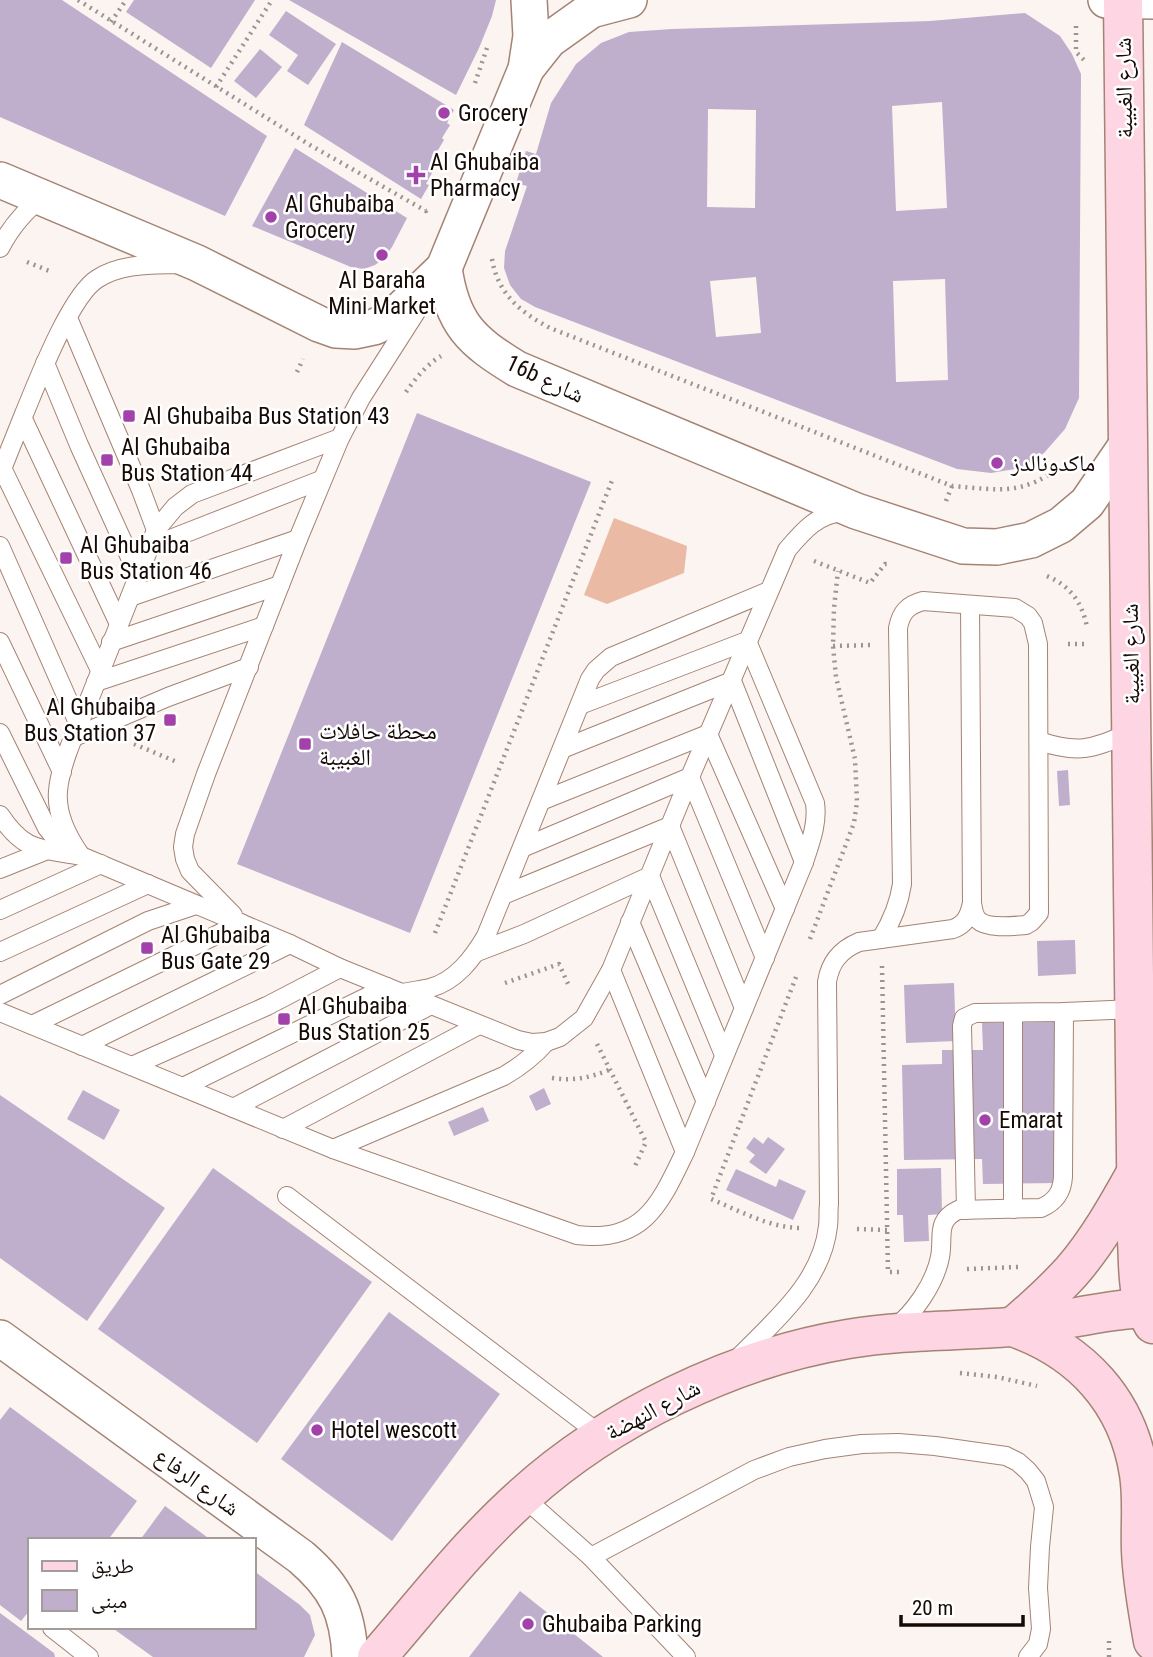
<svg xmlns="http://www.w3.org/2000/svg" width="1153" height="1657" viewBox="0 0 1153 1657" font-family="'Roboto Condensed','Noto Naskh Arabic',sans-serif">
	<rect width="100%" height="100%" fill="#fcf4f1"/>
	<polygon fill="#eabaa5" points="614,518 687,546 684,573 607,604 584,595"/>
	<g fill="#bfaecc" fill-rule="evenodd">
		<polygon points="0,0 62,0 267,136 225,216 0,117"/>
		<polygon points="134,0 255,0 211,68 126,12"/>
		<polygon points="289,0 496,0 492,16 479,48 456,95"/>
		<polygon points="286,11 336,44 308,85 287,71 298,55 269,35"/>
		<path d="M1025,13l35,23 12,18 9,20 -2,324 -14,31 -21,24 -23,15 -30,5 -34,-4 -422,-162 -14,-8 -11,-14 -6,-17 1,-17 22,-65 -11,-3 10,-32 10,3 15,-51 25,-39 25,-21 28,-11 43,-3 258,-8zM942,102l5,106 -51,3 -4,-105zM708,109l48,1 -1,98 -48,-1zM756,277l5,56 -45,4 -6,-56zM945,279l3,101 -52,2 -3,-101z"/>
		<polygon points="342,42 454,110 447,123 450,125 442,138 444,140 435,155 438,156 431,169 433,171 426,184 429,185 421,199 304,125"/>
		<polygon points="260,49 282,67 256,98 234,81"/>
		<polygon points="295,148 407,218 392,247 384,258 375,265 364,269 351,267 252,226"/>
		<polygon points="417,413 591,482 410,933 237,864"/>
		<polygon points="1068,770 1070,805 1059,806 1057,771"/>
		<polygon points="1075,940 1076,974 1038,976 1037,941"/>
		<polygon points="954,983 956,1041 906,1043 904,985"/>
		<polygon points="1056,1022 1058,1183 983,1184 982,1159 904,1160 902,1065 942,1064 942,1050 983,1050 982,1023"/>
		<polygon points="544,1088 551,1104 536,1111 529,1096"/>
		<polygon points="83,1090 120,1110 104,1140 67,1119"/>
		<polygon points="0,1095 165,1208 87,1321 0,1258"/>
		<polygon points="483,1107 489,1121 454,1136 448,1122"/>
		<polygon points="754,1137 763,1144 768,1137 785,1149 766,1174 749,1162 755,1155 746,1148"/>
		<polygon points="213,1168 372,1282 257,1443 98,1329"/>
		<polygon points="941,1168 942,1214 928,1215 929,1241 904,1242 903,1215 897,1215 897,1169"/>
		<polygon points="736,1169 776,1187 779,1179 806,1191 793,1220 726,1190"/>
		<polygon points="389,1312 500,1394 392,1541 281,1459"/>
		<polygon points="10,1407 137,1501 108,1540 30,1540 30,1610 21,1621 0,1605 0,1420"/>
		<polygon points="165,1506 211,1540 140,1540"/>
		<polygon points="254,1571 300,1605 310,1615 315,1635 304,1657 153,1657 111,1627 254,1627"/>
		<polygon points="520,1591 603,1657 469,1657"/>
		<polygon points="0,1613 54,1653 55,1657 0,1657"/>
	</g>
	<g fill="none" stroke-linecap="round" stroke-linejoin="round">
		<g stroke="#a48374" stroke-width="20">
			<g id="lane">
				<path d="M0,248c11,-21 24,-37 43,-51"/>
				<polyline points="68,318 141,490 156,530"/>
				<polyline points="45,363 79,445 138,575"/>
				<polyline points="23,419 119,624"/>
				<polyline points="2,468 100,670"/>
				<path d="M0,474c8,-20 16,-40 24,-60 13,-31 46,-118 73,-135 25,-16 54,-14 83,-15"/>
				<polyline points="0,546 79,725"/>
				<polyline points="150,547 321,480"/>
				<polyline points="130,597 298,539"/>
				<polyline points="0,642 62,772"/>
				<polyline points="111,642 280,585"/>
				<polyline points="96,682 264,626"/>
				<polyline points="0,733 47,828 67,853"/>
				<polyline points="74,737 168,697 249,667"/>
				<path d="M1039,741c42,14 54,7 93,-9"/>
				<polyline points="562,749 732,681 804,862"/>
				<polyline points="541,801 708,734 785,909"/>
				<path d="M0,815c25,38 41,33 81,41l209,88 50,24 178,72 14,3 14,-1 14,-5 24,-19 27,-48 79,-193 97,-227c16,-19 31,-37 58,-38"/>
				<polyline points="522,848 690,777 765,958"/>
				<path d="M81,856c-13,-19 -25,-41 -23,-65 2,-28 22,-69 33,-96 22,-55 44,-110 65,-165l19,-23 17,-13 148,-56"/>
				<polyline points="0,869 45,851"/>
				<polyline points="503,895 670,826 744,1008"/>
				<polyline points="0,910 101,864"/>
				<polyline points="233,915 190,871 185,859 183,847 185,834 206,774 298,539 340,438 361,398 416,312"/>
				<polyline points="630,922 706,1102"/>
				<path d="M881,939c11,-18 18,-34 21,-55l-4,-256c3,-16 10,-23 25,-27l92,7 13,8 5,7 5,21 1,269 -8,9 -5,3c-12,1 -39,4 -48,-5 -4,-4 -5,-11 -6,-17"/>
				<polyline points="0,952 148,884"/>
				<polyline points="477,952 524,934 650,876 724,1055"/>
				<polyline points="611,970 685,1152"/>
				<path d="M403,993c9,-2 18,-3 27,-5 26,-7 43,-30 56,-52l104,-257 6,-9 15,-13 158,-66"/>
				<polyline points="0,995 148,921 196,905"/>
				<path d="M0,1012l333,137 244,86c67,8 83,-31 108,-83l119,-290c6,-19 14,-38 11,-59l-68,-162 -167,64"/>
				<polyline points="32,1025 241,923"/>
				<polyline points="82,1046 290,944"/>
				<polyline points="132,1066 267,1006 340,968"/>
				<polyline points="183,1087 387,987"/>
				<polyline points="233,1108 431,1005"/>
				<polyline points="283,1129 479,1025"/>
				<path d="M333,1149l171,-73c17,-10 29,-19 42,-34"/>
				<polyline points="287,1196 602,1436"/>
				<polyline points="1013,1209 1013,1013"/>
				<polyline points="966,1210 962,1026 964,1018 975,1013 1064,1012 1135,1009"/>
				<path d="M893,1329c21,-15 42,-46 47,-72 4,-20 -5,-36 18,-47l83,-2c14,-6 21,-15 22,-31l1,-165"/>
				<path d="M736,1360c37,-38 86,-77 92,-134 1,-7 0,-15 1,-22l-2,-222c3,-20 13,-32 32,-40l94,-13c13,-5 16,-13 19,-26l-2,-298"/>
				<polyline points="522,1496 591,1557"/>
				<polyline points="52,1628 89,1657"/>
				<polyline points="686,1657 591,1557 754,1470 789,1457 825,1449 862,1444 898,1443 935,1446 1006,1456 1018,1462 1028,1471 1036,1481 1044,1507 1040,1547 1038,1588 1041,1629 1038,1644 1028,1657"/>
			</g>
		</g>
		<g stroke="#a48374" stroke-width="38">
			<g id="street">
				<polyline points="1106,0 1153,1"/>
				<polyline points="526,69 549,40 591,10 629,0"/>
				<polyline points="0,180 197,263 319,324 336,330 355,331 374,327 391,319 444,268 526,69 531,36 529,0"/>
				<path d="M444,268c8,56 27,73 73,101l339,142 107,35 34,1 34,-7 30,-15 26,-22 41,-60"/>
				<path d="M0,1338l301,219c35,30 47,55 49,100"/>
			</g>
		</g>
		<g stroke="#a48374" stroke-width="41">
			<g id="secondary">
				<path d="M1123,0l14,1241c2,31 -1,55 16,83"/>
				<path d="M1013,1327c68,24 115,74 126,147 4,25 1,51 2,76 1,31 7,61 12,91"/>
				<path d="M1013,1327c21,-18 41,-36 59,-56 26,-30 46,-66 65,-100"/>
				<path d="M377,1657c47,-54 92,-113 146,-161 86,-78 210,-138 325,-157 54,-9 109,-8 163,-12 48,-4 95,-19 142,-19"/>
			</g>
		</g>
		<g stroke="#9d9490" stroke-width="4.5" stroke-dasharray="2 5" stroke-linecap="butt">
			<polyline points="78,0 310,145 426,211 427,209"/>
			<polyline points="111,22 126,0"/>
			<polyline points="1076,26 1076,52 1084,60"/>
			<polyline points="475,83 488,45"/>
			<polyline points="216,87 272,0"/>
			<path d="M492,259c6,35 28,53 58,69l402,158c49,4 71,10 112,-22"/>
			<polyline points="27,262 52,272"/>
			<polyline points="297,372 303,359"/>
			<path d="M406,392c10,-14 20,-27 35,-36"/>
			<polyline points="946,501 952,486"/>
			<polyline points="814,561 870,583 885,564 889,564"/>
			<path d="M1047,576c23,10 35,26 40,51"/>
			<polyline points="1068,644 1088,644"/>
			<polyline points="833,646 871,645"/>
			<polyline points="134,744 177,762"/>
			<polyline points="435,933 613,478"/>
			<polyline points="810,939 854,823 857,802 855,759 836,677 833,646 834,608 838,571"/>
			<polyline points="882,966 888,1272 902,1272"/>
			<path d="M796,977l-85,222c29,12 57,28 88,29"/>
			<polyline points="505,983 559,964 569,986"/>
			<polyline points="597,1044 646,1142 635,1166"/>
			<path d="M552,1078c21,3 37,0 57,-8"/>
			<polyline points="857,1229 887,1230"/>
			<polyline points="967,1269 1018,1267"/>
			<polyline points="960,1373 997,1377 1037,1386"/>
			<polyline points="1109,1657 1109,1637"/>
		</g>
		<use href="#lane" stroke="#fff" stroke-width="18"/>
		<use href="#street" stroke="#fff" stroke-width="35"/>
		<use href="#secondary" stroke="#fed5e3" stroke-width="38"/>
	</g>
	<g fill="#a241a9" stroke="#fff" stroke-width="2.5">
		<circle cx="444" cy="113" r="7"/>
		<path d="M412.5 164.5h7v7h7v7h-7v7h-7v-7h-7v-7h7z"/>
		<circle cx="271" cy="217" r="7"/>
		<circle cx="382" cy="255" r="7"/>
		<rect x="122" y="409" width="14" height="14" rx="3.5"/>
		<rect x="100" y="453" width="14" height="14" rx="3.5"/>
		<circle cx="997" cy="463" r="7"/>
		<rect x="59" y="551" width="14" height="14" rx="3.5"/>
		<rect x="163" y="713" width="14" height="14" rx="3.5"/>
		<rect x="298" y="737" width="14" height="14" rx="3.5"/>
		<rect x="140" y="941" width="14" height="14" rx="3.5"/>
		<rect x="277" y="1012" width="14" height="14" rx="3.5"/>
		<circle cx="985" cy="1120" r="7"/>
		<circle cx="317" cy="1430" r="7"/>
		<circle cx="528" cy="1624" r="7"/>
	</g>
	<g text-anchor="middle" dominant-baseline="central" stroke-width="5" stroke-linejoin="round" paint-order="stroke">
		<g font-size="23" fill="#160a06" stroke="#fff">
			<text transform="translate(1124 88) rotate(-91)">شارع الغبيبة</text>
			<text transform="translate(545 379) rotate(25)">16b شارع</text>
			<text transform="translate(1131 654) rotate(-91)">شارع الغبيبة</text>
			<text transform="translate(653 1410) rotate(-28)">شارع النهضة</text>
			<text transform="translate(197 1482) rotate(36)">شارع الرفاع</text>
		</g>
		<g font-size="23" fill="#160a06" stroke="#fff" text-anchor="start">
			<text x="458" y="113">Grocery</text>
			<text x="430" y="162">Al Ghubaiba<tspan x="430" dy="26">Pharmacy</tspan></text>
			<text x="285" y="204">Al Ghubaiba<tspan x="285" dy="26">Grocery</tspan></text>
			<text x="382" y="280" text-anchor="middle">Al Baraha<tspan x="382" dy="26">Mini Market</tspan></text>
			<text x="143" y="416">Al Ghubaiba Bus Station 43</text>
			<text x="121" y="447">Al Ghubaiba<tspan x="121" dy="26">Bus Station 44</tspan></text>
			<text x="1011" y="463">ماكدونالدز</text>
			<text x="80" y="545">Al Ghubaiba<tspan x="80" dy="26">Bus Station 46</tspan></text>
			<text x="156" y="707" text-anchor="end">Al Ghubaiba<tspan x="156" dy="26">Bus Station 37</tspan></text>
			<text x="319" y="731">محطة حافلات<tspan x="319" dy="26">الغبيبة</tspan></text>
			<text x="161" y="935">Al Ghubaiba<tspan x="161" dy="26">Bus Gate 29</tspan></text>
			<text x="298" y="1006">Al Ghubaiba<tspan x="298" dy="26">Bus Station 25</tspan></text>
			<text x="999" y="1120">Emarat</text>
			<text x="331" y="1430">Hotel wescott</text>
			<text x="542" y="1624">Ghubaiba Parking</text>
		</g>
	</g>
	<rect x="28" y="1538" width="228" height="91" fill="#ffffff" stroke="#a29d9b" stroke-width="2"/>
	<rect x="42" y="1561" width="35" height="10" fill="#fed5e3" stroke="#a29d9b" stroke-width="2"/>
	<text x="91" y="1573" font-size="21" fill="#160a06">طريق</text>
	<rect x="42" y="1590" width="35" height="21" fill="#bfaecc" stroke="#a29d9b" stroke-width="2"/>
	<text x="91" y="1608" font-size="21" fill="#160a06">مبنى</text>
	<path d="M901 1615v10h122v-10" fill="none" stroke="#160a06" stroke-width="3.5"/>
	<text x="912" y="1615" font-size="21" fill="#160a06" stroke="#ffffff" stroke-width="5" paint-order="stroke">20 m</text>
</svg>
